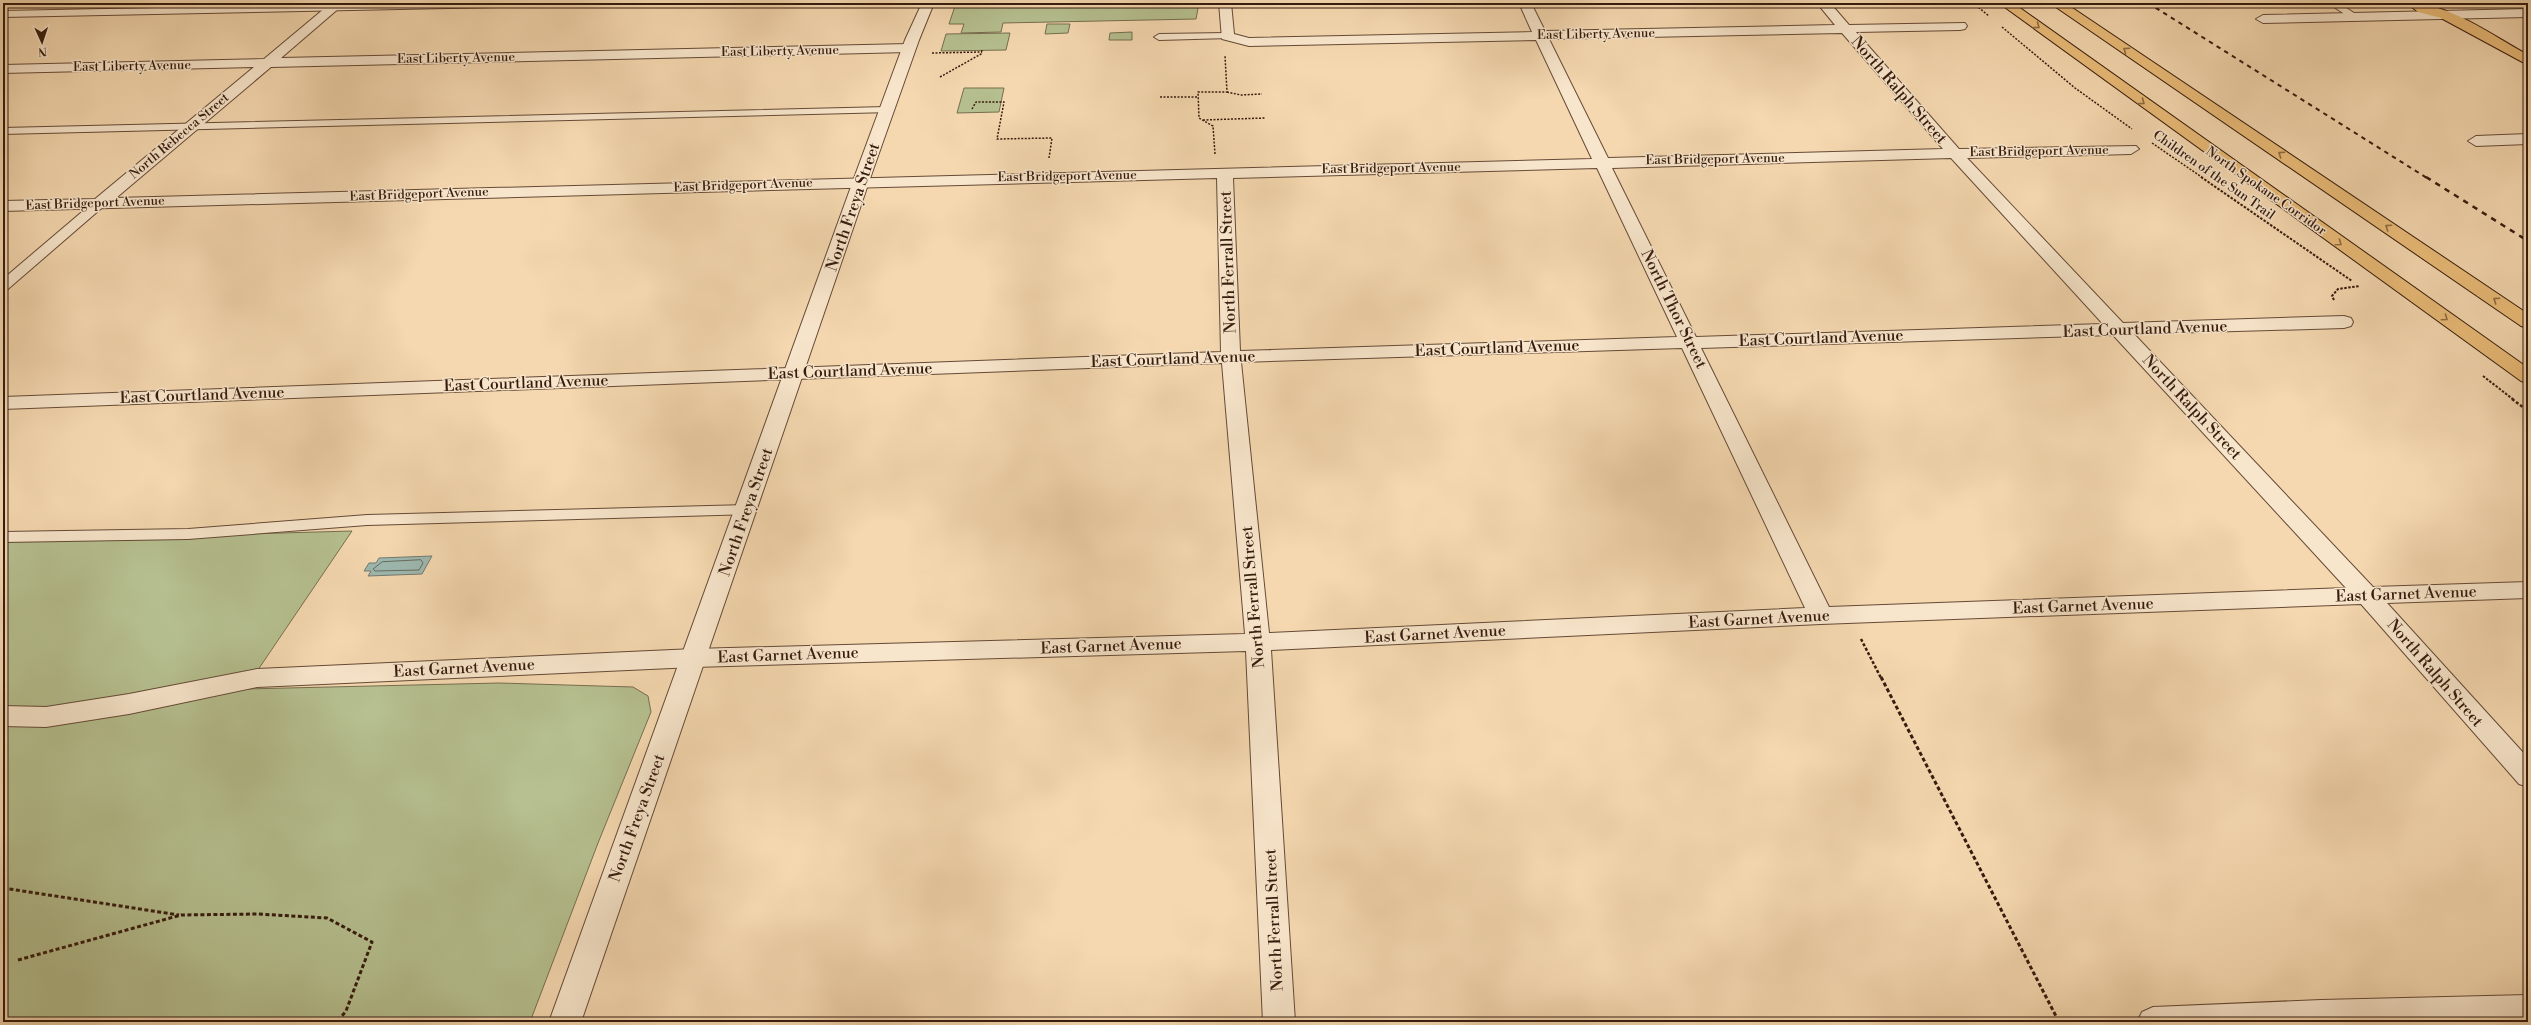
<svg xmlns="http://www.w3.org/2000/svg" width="2531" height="1025" viewBox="0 0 2531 1025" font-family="'Libre Bodoni',serif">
	<rect width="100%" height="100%" fill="#f5d8b0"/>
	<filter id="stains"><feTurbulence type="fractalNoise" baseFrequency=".005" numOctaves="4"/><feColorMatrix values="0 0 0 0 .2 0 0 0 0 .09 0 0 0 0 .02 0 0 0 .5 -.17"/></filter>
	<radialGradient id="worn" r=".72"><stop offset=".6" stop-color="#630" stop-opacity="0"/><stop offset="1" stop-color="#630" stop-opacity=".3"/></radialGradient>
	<g fill="#b6c090" stroke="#766e4f">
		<polygon points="956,3 1199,3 1196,19 1003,23 1001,32 961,33 964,24 949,24"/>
		<polygon points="1047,24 1070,24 1068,33 1045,34"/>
		<polygon points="1132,32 1132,40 1109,40 1110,33"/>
		<polygon points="1010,33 1006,50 941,51 946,34"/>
		<polygon points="964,88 1004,88 999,112 957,113"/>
		<polygon points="352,531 245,689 499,683 633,687 648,696 651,712 598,843 530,1022 3,1022 3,541"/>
	</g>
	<polygon fill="#9db9b1" stroke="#737a70" points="432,556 422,574 368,576 371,571 364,571 369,563 376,563 379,558"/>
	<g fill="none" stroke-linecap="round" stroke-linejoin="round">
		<polygon stroke="#696a60" stroke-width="1" points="421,560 423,563 419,570 375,571 373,569 382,562"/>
		<g stroke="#654a36" stroke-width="2">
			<g id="service">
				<polygon points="411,3 555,3 550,6 3,17 3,11"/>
				<polygon points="2328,3 2339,3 2360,17 2352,19"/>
				<polygon points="1227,33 1230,34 1230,38 1159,40 1154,37 1159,34"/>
				<polygon points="887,107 892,110 891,112 3,134 3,128"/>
				<polygon points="100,199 104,200 104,206 8,289 3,290 3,279 96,200"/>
				<polygon points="747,505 753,506 755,510 753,514 367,525 188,539 3,542 3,532 188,529 367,515"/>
			</g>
		</g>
		<g stroke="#654a36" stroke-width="2">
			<g id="minor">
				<path d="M331,3h14l-64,55 628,-14 7,4 -7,4 -638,15 -155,131 1476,-39 -56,-119 -287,6 -27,-7 -3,-36h12l3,31 15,4 283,-6 -13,-29h12l14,28 290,-6 -18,-22h13l19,22 116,-2 2,3 -2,3 -5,1 -104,2 103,117 177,-3 3,3 -8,5 -164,4 156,165 221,-7 7,2 2,4 -2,4 -7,2 -210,6 239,253 155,-5v16l-141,5 141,155v29l-9,-3 -158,-180 -540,20 -550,26 24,372h-32l-17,-371 -552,16 -437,20 -128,27 -83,13 -43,-1v-20l43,1 83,-13 128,-25 437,-20 551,-15 -23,-271 -1219,46v-12l1218,-45 -4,-174 -1214,33v-10l92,-2 159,-132 -251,6v-8l261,-6zM1842,33l101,116 -335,9 -59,-119zM1951,158l152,166 -407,13 -84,-169zM1597,168l80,169 -437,14 -7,-173zM2113,335l233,253 -517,19 -128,-259zM1682,348l123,260 -536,25 -28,-271z"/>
				<polygon points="2528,9 2528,17 2263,23 2256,19 2263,15"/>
				<polygon points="2528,134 2528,144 2476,146 2468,141 2476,136"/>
				<polygon points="2528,995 2528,1022 2137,1022 2142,1012 2153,1007 2321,1000"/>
			</g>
		</g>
		<g stroke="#654a36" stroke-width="2">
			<polygon id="tertiary" points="922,3 934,3 919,40 873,170 581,1022 549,1022 857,170 905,40"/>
		</g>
		<g stroke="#351b0e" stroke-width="2">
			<path id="primary" d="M2407,3c43,0 84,32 121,52v10l-87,-47 -23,-6z"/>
		</g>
		<g stroke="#351b0e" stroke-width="2">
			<g id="motorway">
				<polygon points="1999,3 2013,3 2528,368 2528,383 2521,381"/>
				<polygon points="2050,3 2065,3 2528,314 2528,328 2521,326"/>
			</g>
		</g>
		<g stroke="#351b0e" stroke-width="1.5" stroke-dasharray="2 1.5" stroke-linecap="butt">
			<polyline points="1973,3 1989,16"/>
			<polyline points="2002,27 2075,88 2132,129"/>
			<polyline points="932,53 982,52"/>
			<polyline points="940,77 981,54 982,50"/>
			<polyline points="1227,92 1241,95 1262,94"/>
			<polyline points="1160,97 1198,97"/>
			<polyline points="972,109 976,102 1004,102 997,139 1052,138 1049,158"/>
			<polyline points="1203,120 1265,118"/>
			<polyline points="2152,143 2203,178"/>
			<polyline points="1215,154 1213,126 1199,118 1198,92 1227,92 1225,56"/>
		</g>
		<g stroke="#351b0e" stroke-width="2" stroke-dasharray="2.5 1.5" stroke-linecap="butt">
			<polyline points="2201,177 2352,281"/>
			<polyline points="2334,300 2332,296 2338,289 2360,286"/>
			<polyline points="2483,376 2514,400"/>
		</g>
		<g stroke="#351b0e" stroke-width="2.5" stroke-dasharray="3 2" stroke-linecap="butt">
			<polyline points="2512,399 2528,411"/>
			<polyline points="1861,639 1881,678"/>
		</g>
		<g stroke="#351b0e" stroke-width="3" stroke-dasharray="4 2.5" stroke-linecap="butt">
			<polyline points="1881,677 2059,1022"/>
			<polyline points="3,888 179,915"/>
			<polyline points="18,960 181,915 258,914 327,918 372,942 346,1011 337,1022"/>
		</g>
		<use href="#service" fill="#f8e6cc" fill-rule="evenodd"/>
		<use href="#minor" fill="#f8e6cc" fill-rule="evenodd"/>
		<use href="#tertiary" fill="#f8e6cc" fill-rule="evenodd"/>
		<use href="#primary" fill="#eabc78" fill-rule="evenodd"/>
		<use href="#motorway" fill="#eabc78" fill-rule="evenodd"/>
		<polyline stroke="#351b0e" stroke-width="2" stroke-dasharray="4.5 4.5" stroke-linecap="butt" points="2148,3 2427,178"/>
		<polyline stroke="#351b0e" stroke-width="2.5" stroke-dasharray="5.5 5.5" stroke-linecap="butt" points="2426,177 2528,241"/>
	</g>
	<defs><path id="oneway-chevron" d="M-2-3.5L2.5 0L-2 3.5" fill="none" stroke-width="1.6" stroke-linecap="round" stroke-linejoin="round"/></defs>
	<g stroke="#906c43">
		<use href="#oneway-chevron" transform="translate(2037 26) rotate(36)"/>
		<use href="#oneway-chevron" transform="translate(2126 50) rotate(-146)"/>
		<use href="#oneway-chevron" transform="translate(2142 102) rotate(36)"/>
		<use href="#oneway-chevron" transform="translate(2281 154) rotate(-146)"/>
		<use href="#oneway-chevron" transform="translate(2388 227) rotate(-146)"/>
		<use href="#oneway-chevron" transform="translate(2339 243) rotate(35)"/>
		<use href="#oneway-chevron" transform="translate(2496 300) rotate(-146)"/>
		<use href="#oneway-chevron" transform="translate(2445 318) rotate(35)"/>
	</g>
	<g text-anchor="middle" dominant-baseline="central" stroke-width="3" stroke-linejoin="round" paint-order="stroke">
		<g font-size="13" fill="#351b0e" stroke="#f8e6cc">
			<text transform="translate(1596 34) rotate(-1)">East Liberty Avenue</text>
			<text transform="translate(780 51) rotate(-1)">East Liberty Avenue</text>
			<text transform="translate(456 58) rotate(-1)">East Liberty Avenue</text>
			<text transform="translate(132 66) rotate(-1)">East Liberty Avenue</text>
			<text transform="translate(179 136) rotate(-40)">North Rebecca Street</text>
			<text transform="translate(2039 151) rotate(-1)">East Bridgeport Avenue</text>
			<text transform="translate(1715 159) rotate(-1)">East Bridgeport Avenue</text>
			<text transform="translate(1391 168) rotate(-1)">East Bridgeport Avenue</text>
			<text transform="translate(2214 175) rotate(35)">Children of the Sun Trail</text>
			<text transform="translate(1067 176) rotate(-1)">East Bridgeport Avenue</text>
			<text transform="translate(743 185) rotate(-2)">East Bridgeport Avenue</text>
			<text transform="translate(2266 191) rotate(35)">North Spokane Corridor</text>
			<text transform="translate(419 194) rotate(-2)">East Bridgeport Avenue</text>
			<text transform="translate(95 203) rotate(-2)">East Bridgeport Avenue</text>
		</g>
		<g font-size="16" fill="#351b0e" stroke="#f8e6cc">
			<text transform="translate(1899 90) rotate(49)">North Ralph Street</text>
			<text transform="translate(853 207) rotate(-71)">North Freya Street</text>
			<text transform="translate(1228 262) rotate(-92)">North Ferrall Street</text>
			<text transform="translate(1674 309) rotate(64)">North Thor Street</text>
			<text transform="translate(2145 329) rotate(-2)">East Courtland Avenue</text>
			<text transform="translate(1821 338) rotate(-2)">East Courtland Avenue</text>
			<text transform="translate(1497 348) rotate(-2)">East Courtland Avenue</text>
			<text transform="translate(1173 359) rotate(-2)">East Courtland Avenue</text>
			<text transform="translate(850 371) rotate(-2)">East Courtland Avenue</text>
			<text transform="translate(526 383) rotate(-2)">East Courtland Avenue</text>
			<text transform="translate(202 395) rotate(-2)">East Courtland Avenue</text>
			<text transform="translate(2192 407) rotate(47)">North Ralph Street</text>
			<text transform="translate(746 512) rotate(-71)">North Freya Street</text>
			<text transform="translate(2406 594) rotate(-2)">East Garnet Avenue</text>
			<text transform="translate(1253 597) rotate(-95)">North Ferrall Street</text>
			<text transform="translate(2083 606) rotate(-2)">East Garnet Avenue</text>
			<text transform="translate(1759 619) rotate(-3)">East Garnet Avenue</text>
			<text transform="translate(1435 634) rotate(-3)">East Garnet Avenue</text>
			<text transform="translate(1111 646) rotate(-2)">East Garnet Avenue</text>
			<text transform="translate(788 655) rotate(-2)">East Garnet Avenue</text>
			<text transform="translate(464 668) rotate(-3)">East Garnet Avenue</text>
			<text transform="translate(2435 673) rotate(49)">North Ralph Street</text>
			<text transform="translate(637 818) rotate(-70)">North Freya Street</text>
			<text transform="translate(1274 920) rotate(-93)">North Ferrall Street</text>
		</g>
	</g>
	<rect width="2531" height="1025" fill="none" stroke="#f5d8b0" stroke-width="16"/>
	<rect x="4" y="4" width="2523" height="1017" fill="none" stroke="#351b0e" stroke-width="2"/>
	<rect x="8" y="8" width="2515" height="1009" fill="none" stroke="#351b0e"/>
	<g transform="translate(42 42) rotate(177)" stroke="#f8e6cc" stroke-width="3" paint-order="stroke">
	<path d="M0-3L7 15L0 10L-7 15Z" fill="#351b0e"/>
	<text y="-6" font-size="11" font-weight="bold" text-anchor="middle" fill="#351b0e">N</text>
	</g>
	<rect width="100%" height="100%" filter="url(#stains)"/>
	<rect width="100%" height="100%" fill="url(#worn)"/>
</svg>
